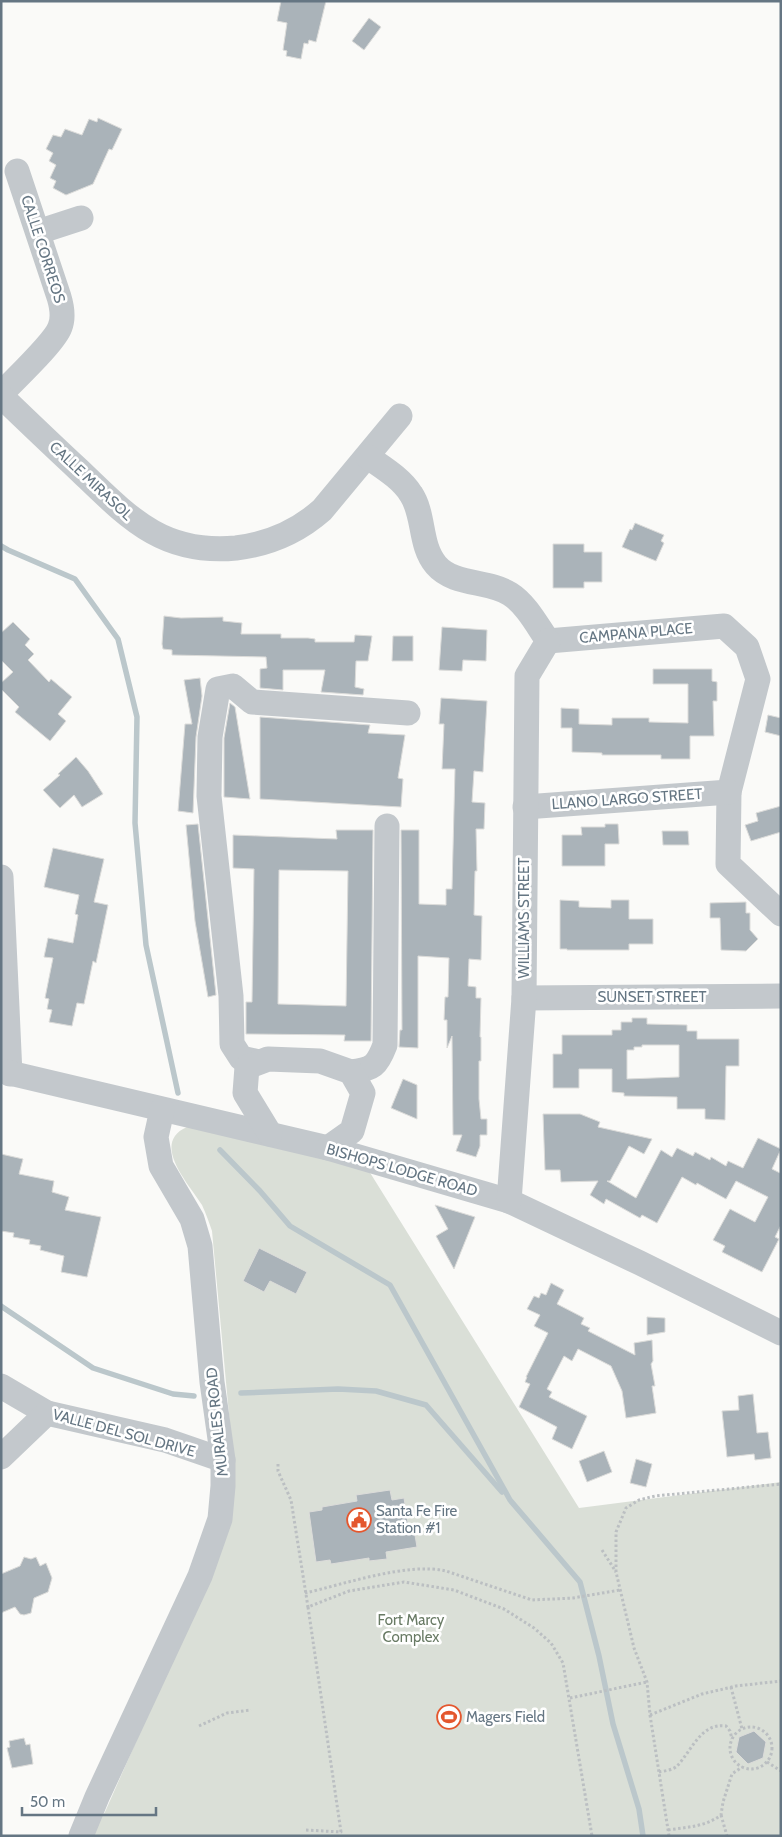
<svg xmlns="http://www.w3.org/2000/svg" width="782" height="1837" viewBox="0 0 782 1837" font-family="Cabin,sans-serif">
	<rect width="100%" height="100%" fill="#fafaf8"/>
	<path fill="#dadfd7" d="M187,1127l177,36 215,345 202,-26v354h-692l16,-24 113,-256 17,-77 -23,-248c-3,-9 -6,-17 -10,-26 -13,-21 -52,-62 -15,-78z"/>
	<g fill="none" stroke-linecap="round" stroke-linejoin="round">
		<g stroke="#bbc7cb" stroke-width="5.5">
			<polyline points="1,546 8,550 75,579 118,639 137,717 135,823 146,945 178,1093"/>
			<polyline points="220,1150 260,1191 290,1226 390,1285 510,1500 580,1582 599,1656 613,1724 639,1809 643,1836"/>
			<polyline points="1,1306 93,1368 173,1394 194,1396"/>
			<polyline points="241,1393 338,1389 376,1391 426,1405 502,1492"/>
		</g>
	</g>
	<g fill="#aab3b9" stroke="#dcdcda" fill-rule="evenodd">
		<polygon points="281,1 326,1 316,42 309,40 308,44 304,43 301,59 286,56 287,51 283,50 287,23 277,21"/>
		<polygon points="369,18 381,27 364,50 352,41"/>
		<polygon points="98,118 122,129 112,150 109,149 93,184 66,195 53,188 56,181 50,178 56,165 49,161 53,153 46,149 53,135 61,137 65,129 82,135 89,119 97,122"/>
		<polygon points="635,523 664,535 661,541 664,543 656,561 622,547 630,529 632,530"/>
		<polygon points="553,544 584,544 584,552 602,552 602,582 584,582 584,588 553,588"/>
		<polygon points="164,616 181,618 223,617 223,621 242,623 241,634 281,634 281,638 308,638 315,639 315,642 354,642 355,635 372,636 368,661 356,661 355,687 364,689 363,695 321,692 325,670 283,670 283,690 260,688 260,669 267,668 266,657 172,655 172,650 163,649 162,644"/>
		<polygon points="13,622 30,639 25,645 34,654 28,660 49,682 51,679 72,697 58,714 66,721 50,741 15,712 19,707 1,689 1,683 13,672 1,660 1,633"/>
		<polygon points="442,627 487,630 486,661 463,660 462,671 439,670"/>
		<polygon points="393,636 413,636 413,661 392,661"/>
		<polygon points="653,669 712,669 712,681 717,682 717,701 713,701 714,736 690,736 690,759 661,759 661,755 602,755 602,753 572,752 572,728 561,728 561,708 579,709 579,724 612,725 612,718 649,718 649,722 688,723 688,684 653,684"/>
		<polygon points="200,678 202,696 196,737 193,813 178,811 185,724 192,724 184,680"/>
		<polygon points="441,698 487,701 483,772 474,771 472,802 485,803 484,829 476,829 477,871 475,871 474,915 482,916 481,960 469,959 468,986 476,987 476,998 481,998 480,1037 481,1037 481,1061 479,1061 479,1099 481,1119 487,1119 487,1135 480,1135 480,1146 476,1157 456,1151 462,1135 453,1135 452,1036 447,1048 447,1020 444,1020 445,997 448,997 449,958 418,956 418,1048 399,1047 400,1030 402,1030 401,830 419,830 419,904 446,905 446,889 452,889 455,769 442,769 444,724 439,724"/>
		<polygon points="230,703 235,707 250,799 224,797 224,738"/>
		<polygon points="768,715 781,718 781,736 765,732"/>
		<polygon points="260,717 370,725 368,733 405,735 398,778 403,779 401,807 260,799"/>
		<polygon points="76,757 88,771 103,794 82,807 74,795 60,808 43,790 60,775 58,774"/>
		<polygon points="781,806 781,832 751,841 745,825 758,821 756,813"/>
		<polygon points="198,824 216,995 208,997 195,921 186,825"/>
		<polygon points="605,824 618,824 619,841 619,844 605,844 605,866 562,866 562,835 582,835 581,827 605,827"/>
		<path d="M336,830h37l-2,211h-27l1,-6 -99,-1v-32h6l2,-133 -21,-1v-33l104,4zM279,870l69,1 -2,135 -68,-2z"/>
		<polygon points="662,831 688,831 689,845 663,845"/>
		<polygon points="53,848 104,859 94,902 108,905 96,963 93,961 84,1004 77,1003 72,1026 49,1022 52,1010 47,1009 49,999 45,998 53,958 44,957 48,938 73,943 78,915 75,914 79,895 44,887"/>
		<polygon points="560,900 579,901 579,907 611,908 611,900 629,900 629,919 653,919 653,944 629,944 629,950 567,950 567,949 560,949"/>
		<polygon points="746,902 746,913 750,913 750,930 758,939 746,951 721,950 720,918 710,918 710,903"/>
		<path d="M632,1018h15v6l40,1v6h10v8h42v27h-13l-1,54 -20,-1v-10h-28v-12l-53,-1v-3l-12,-1v-23h-33v19h-26v-34h9v-19h50v-5h9v-8h11zM642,1045h37v32l-52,2v-29h7v-3h8z"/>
		<polygon points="403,1079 417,1085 417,1119 391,1108"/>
		<polygon points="543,1114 580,1114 600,1122 598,1127 652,1139 644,1154 629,1146 610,1181 607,1181 636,1198 661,1150 672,1157 677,1148 693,1156 695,1152 710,1160 711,1157 726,1166 728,1161 743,1168 758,1138 781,1149 772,1169 780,1173 781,1172 781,1225 775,1237 779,1239 762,1272 722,1252 725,1246 713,1240 730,1209 755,1222 768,1197 736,1181 726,1199 697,1183 696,1185 682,1177 657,1223 642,1215 640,1218 606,1199 604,1204 590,1195 598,1181 561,1182 560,1170 545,1170"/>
		<polygon points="1,1154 23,1159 19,1174 54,1181 52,1192 69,1197 65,1210 101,1217 87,1277 61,1272 64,1256 40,1250 41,1246 29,1244 30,1240 13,1237 14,1233 1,1231"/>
		<polygon points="435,1205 475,1217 454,1269 436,1236 448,1229"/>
		<polygon points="259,1248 307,1272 296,1294 270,1281 264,1292 243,1281"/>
		<polygon points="551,1283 564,1290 557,1304 584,1318 581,1324 590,1328 588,1331 635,1355 634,1343 652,1340 653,1361 651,1364 655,1386 652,1386 656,1413 626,1418 622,1391 611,1366 578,1349 572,1361 564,1356 547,1389 552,1392 549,1397 587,1416 572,1449 552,1439 557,1427 519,1407 530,1384 525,1382 527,1377 526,1377 548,1333 534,1326 540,1315 527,1309 534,1296 539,1298 541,1293 546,1295"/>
		<polygon points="647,1317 665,1318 665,1332 647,1335"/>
		<polygon points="753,1394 757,1433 768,1432 771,1458 755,1460 754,1454 727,1457 722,1411 739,1410 738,1396"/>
		<polygon points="604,1451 612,1472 587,1482 579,1461"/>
		<polygon points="636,1459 652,1464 646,1487 630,1483"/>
		<polygon points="390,1490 392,1500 404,1498 409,1529 414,1529 417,1547 386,1552 387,1559 369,1561 369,1558 331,1564 330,1560 316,1562 309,1512 322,1510 322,1507 357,1501 356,1495"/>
		<polygon points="24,1557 31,1559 36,1557 40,1566 46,1563 52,1578 48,1592 34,1598 31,1613 24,1615 20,1614 15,1607 1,1613 1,1574 20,1566"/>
		<polygon points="754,1731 766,1742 763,1758 748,1764 736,1752 739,1737"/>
		<polygon points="24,1738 26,1745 30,1744 33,1764 12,1768 7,1748 10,1747 9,1741"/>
	</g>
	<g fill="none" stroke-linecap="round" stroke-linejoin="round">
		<g stroke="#bbbfc2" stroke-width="3" stroke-dasharray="2.5 2.5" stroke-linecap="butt">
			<polyline points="278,1464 278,1471 291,1500 308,1607"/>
			<polyline points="602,1550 616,1572"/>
			<path d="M305,1593c40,-9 103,-31 141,-22l86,29 41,-2 47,-8"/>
			<polyline points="731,1687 742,1729"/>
			<polyline points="570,1698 647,1682"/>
			<polyline points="650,1715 702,1694 736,1686 781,1681"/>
			<polyline points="199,1726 227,1713 251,1710"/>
			<circle cx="751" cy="1748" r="21"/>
			<polyline points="767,1762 781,1771"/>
			<path d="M659,1772c5,-1 14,-2 18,-6 14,-14 24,-44 49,-40l4,5 2,8"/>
			<polyline points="721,1815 727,1836"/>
			<polyline points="306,1830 341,1832 308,1607 349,1591 404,1582 454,1590 504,1609 534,1628 551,1643 563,1663 592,1836"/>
			<path d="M668,1830c19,-3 37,-3 53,-15l2,-13 9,-28 10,-7"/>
			<polyline points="669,1836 650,1715 647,1682 634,1648 616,1572 616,1532 626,1508 639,1500 655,1496 781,1484"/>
		</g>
		<g stroke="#c3c8cc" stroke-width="25">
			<polyline points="38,232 81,218"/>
			<path d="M1,394c13,-14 54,-52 59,-67 4,-10 2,-20 -1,-30l-42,-126"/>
			<path d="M1,396c26,25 52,50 78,74 49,47 83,85 157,78 33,-4 61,-16 86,-38l78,-94"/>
			<path d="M368,457c14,10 33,21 43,37 14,21 8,51 25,71 18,21 52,15 74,29 16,10 27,31 38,47"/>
			<polyline points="548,641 724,626 747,647 758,679 729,792 728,864 781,914"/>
			<polyline points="525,807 729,792"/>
			<polyline points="1,877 10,1074"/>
			<polyline points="524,998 781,996"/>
			<polyline points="259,1062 241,1058 232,1044 231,996 209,796 210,737 218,689 233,686 252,702 408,713"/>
			<polyline points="1,1071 328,1148 509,1201 640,1263 781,1333"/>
			<path d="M351,1072c22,-3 26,-6 34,-27l2,-219"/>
			<polyline points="270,1134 245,1093 247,1067 268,1059 320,1061 351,1072 363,1093 352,1131 328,1148"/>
			<polyline points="509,1201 524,998 527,676 548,641"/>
			<polyline points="1,1386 47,1413 165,1440 223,1460"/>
			<polyline points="1,1457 47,1413"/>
			<polyline points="81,1836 97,1797 200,1576 220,1519 223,1486 223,1460 212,1382 200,1246 192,1219 161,1166 156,1137 162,1110"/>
		</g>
	</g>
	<defs>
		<g id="civic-ring" transform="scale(1.25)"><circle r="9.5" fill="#fff" stroke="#e4572e" stroke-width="1.5"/><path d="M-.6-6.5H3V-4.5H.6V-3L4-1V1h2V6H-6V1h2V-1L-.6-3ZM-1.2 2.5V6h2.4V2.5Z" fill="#e4572e"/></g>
		<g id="stadium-ring" transform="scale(1.25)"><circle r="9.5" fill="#fff" stroke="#e4572e" stroke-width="1.5"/><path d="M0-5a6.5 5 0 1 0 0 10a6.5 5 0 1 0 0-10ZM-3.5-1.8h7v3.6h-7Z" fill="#e4572e"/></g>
	</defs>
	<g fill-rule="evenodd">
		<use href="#civic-ring" x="359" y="1520"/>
		<use href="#stadium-ring" x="449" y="1717"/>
	</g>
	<g text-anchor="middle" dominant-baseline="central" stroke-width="5" stroke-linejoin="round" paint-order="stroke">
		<g font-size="15" fill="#657683" stroke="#fff">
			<text transform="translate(43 249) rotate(72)">CALLE CORREOS</text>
			<text transform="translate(91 481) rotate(43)">CALLE MIRASOL</text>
			<text transform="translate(636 633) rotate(-5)">CAMPANA PLACE</text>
			<text transform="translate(627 799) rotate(-4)">LLANO LARGO STREET</text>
			<text transform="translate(524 918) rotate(-90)">WILLIAMS STREET</text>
			<text x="652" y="997">SUNSET STREET</text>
			<text transform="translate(402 1170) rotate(16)">BISHOPS LODGE ROAD</text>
			<text transform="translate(217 1422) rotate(-96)">MURALES ROAD</text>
			<text transform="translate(124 1433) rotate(15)">VALLE DEL SOL DRIVE</text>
		</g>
		<g font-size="15" fill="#657683" stroke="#fff" text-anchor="start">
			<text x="376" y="1511">Santa Fe Fire<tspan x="376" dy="17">Station #1</tspan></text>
			<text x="466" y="1717">Magers Field</text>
		</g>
		<g font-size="15" fill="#687a64" stroke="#fff">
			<text x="411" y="1620">Fort Marcy<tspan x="411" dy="17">Complex</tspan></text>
		</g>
	</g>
	<rect width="782" height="1837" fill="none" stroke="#657683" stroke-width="5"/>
	<path d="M22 1807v8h134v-8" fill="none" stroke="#657683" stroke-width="2.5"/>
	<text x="30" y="1807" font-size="15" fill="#657683" stroke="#ffffff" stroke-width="4" paint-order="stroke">50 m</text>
</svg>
